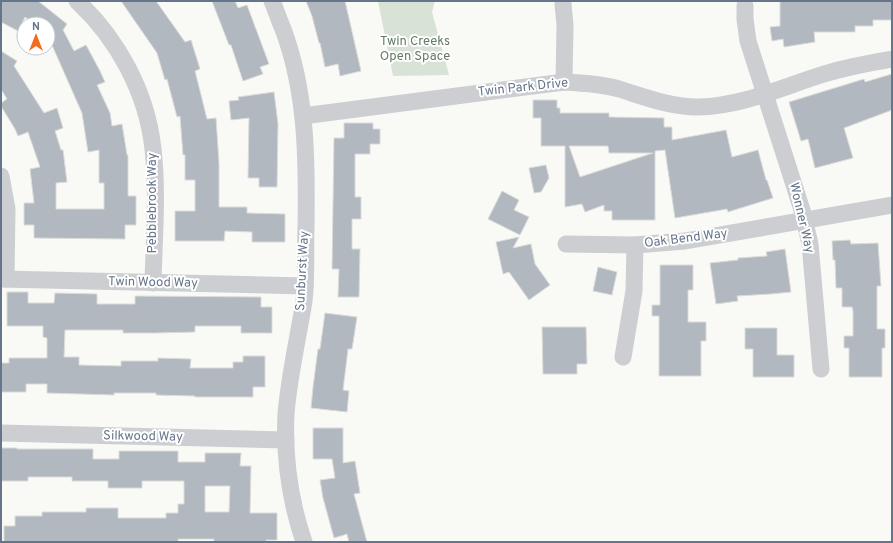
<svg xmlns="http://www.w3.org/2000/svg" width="893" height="543" viewBox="0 0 893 543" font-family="Overpass,sans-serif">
	<rect width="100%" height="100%" fill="#f9f9f6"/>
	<polygon fill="#d9e2d7" points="378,1 435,1 432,12 449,75 393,76"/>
	<g fill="#b1b8c0" stroke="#dbdbd9" fill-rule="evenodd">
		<polygon points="1,1 38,1 67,24 63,30 74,51 86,45 100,71 105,82 97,85 110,113 112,126 122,124 127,155 128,155 128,196 136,196 136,225 125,225 125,239 34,238 34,225 24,225 24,203 34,203 30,169 40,167 28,132 18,136 15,129 1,106 1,103 7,99 1,89 1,51 17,61 14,66 44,113 57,108 63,128 55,131 61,150 63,150 67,182 56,183 56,209 104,209 104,183 99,183 99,150 88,152 82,113 48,36 48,24 35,24 25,17 18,31 1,22"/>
		<polygon points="121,1 156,1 185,42 191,40 200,69 195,71 207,119 216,118 219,163 219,207 247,207 247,213 285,214 285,242 252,242 252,232 225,231 224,241 175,241 175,211 195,211 195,180 185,180 185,155 183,155 180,116 177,117 167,79 165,80 157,53"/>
		<polygon points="212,1 235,1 238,8 247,5 269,64 260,67 263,74 243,81 231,45 229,45"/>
		<polygon points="306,1 345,1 361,71 340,76 338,64 325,67 320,43 319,43 312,16"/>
		<polygon points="780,1 892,1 892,20 873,20 873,26 855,26 855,32 814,32 815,42 784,47 783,39 772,41 770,27 780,26"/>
		<polygon points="892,74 892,110 844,128 853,158 815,168 808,139 801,141 789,102 864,79 865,82"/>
		<polygon points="274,92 278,124 277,187 259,187 259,178 248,178 249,118 231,120 229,101 239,100 238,97"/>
		<path d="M533,100h24v8h3v5h49v4l55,1v9h8v13l54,-10 6,27 26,-7 8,30h1l6,18 -45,14 -1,-3 -52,9 -10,-68 -10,1v69h-43v-9h-8v-6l-19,7 -3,-8 -17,3v-61h-24v-28h-8zM569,146h39l1,7h44l-73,24z"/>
		<polygon points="344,123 373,123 373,129 380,129 380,144 370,144 370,154 355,154 355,197 361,197 361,219 352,219 352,249 360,249 359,297 338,297 339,269 332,269 334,138 344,138"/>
		<polygon points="546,165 549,178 541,192 534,193 529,168"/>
		<polygon points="502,191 519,200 514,210 529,217 520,235 488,219"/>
		<polygon points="519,237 513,248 531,244 535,264 550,285 529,300 509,272 503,274 496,242"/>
		<polygon points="850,240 851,244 878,243 881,286 877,286 877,329 885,329 885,348 882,348 882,377 849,377 849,348 844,348 844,336 853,336 853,311 852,307 842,307 842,288 836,288 835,260 833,260 832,241"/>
		<polygon points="785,249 791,292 771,294 737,296 738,301 716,304 710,263 738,260 738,258 767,256 766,252"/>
		<polygon points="660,265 693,265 693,290 688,290 688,322 706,322 706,341 701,341 701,376 659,376 659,316 652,316 652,305 660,305"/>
		<polygon points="598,267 617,272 612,295 593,291"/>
		<polygon points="7,292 28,292 28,303 54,303 55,293 97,294 97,304 135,304 135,296 261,297 261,307 272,307 272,333 241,333 241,326 195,326 195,332 155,333 123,333 123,330 65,330 64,357 79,357 79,365 121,366 121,361 158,361 158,358 191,359 190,368 233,368 233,362 243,362 243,356 265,356 265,387 253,387 253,397 195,397 195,396 156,395 156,393 114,393 114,395 47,393 47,384 26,384 26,392 1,392 1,363 9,363 9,358 47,358 47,338 43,337 43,326 7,326"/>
		<polygon points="325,313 357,317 352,349 348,349 343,390 349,391 347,412 311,408 313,387 318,349 320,349"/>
		<polygon points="542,327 586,327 587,364 577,364 577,374 543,374"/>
		<polygon points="745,328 777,328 777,355 794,355 794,377 753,377 753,349 745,349"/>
		<polygon points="313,428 343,428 343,463 355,461 360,493 354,494 367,542 349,542 347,534 334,538 323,498 320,480 335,478 332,459 313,459"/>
		<path d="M1,448h16v1h76v10h26v-8h59v11h27v-9h36l-1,13h11l-1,47h27v27h-11v2h-52v-3h-36v3h-174v-16h11v-10h27v-4h44v-4h32v10h48v-5h12v-9h6v-23h-42v7h-34v-7h-36v-4h-44v4h-27zM205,486h25l-1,26h-24z"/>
	</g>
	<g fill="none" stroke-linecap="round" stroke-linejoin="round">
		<g stroke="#ccced2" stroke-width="17">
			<path d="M77,1c41,38 70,92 76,148 5,44 1,90 0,134"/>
			<path d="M272,1c4,9 7,19 11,28 24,64 24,132 23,200 -1,23 1,48 -2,72 -6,38 -15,75 -18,113 -2,43 4,87 18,128"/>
			<polyline points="563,4 565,25 564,82"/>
			<polyline points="745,6 745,19 748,41 802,210 810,244 821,369"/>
			<path d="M303,116l261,-34c19,1 37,2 55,7 26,8 51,18 79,18 45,-1 84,-20 126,-33 22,-7 45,-11 68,-15"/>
			<polyline points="1,176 7,209 6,279"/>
			<polyline points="566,244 635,245 685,241 892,205"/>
			<polyline points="1,279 305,286"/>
			<polyline points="623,357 634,291 635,245"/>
			<polyline points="1,433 286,440"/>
		</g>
	</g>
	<g text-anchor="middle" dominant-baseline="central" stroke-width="4" stroke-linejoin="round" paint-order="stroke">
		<g font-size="13" fill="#637b61" stroke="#fff">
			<text x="415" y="42">Twin Creeks<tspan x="415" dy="15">Open Space</tspan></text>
		</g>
		<g font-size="13" fill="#65758a" stroke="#fff">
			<text transform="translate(523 88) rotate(-6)">Twin Park Drive</text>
			<text transform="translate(153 203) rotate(-90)">Pebblebrook Way</text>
			<text transform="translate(801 218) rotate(77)">Wonner Way</text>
			<text transform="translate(686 239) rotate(-7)">Oak Bend Way</text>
			<text transform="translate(303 271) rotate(-87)">Sunburst Way</text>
			<text transform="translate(153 283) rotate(1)">Twin Wood Way</text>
			<text transform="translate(143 437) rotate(1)">Silkwood Way</text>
		</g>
	</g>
	<rect width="893" height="543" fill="none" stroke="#65758a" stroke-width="4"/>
	<g transform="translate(36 36)"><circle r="19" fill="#ffffff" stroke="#c1c8d0"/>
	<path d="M0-3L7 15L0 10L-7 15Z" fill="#f26c1d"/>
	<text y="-6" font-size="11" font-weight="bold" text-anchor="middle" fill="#65758a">N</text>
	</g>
</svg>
